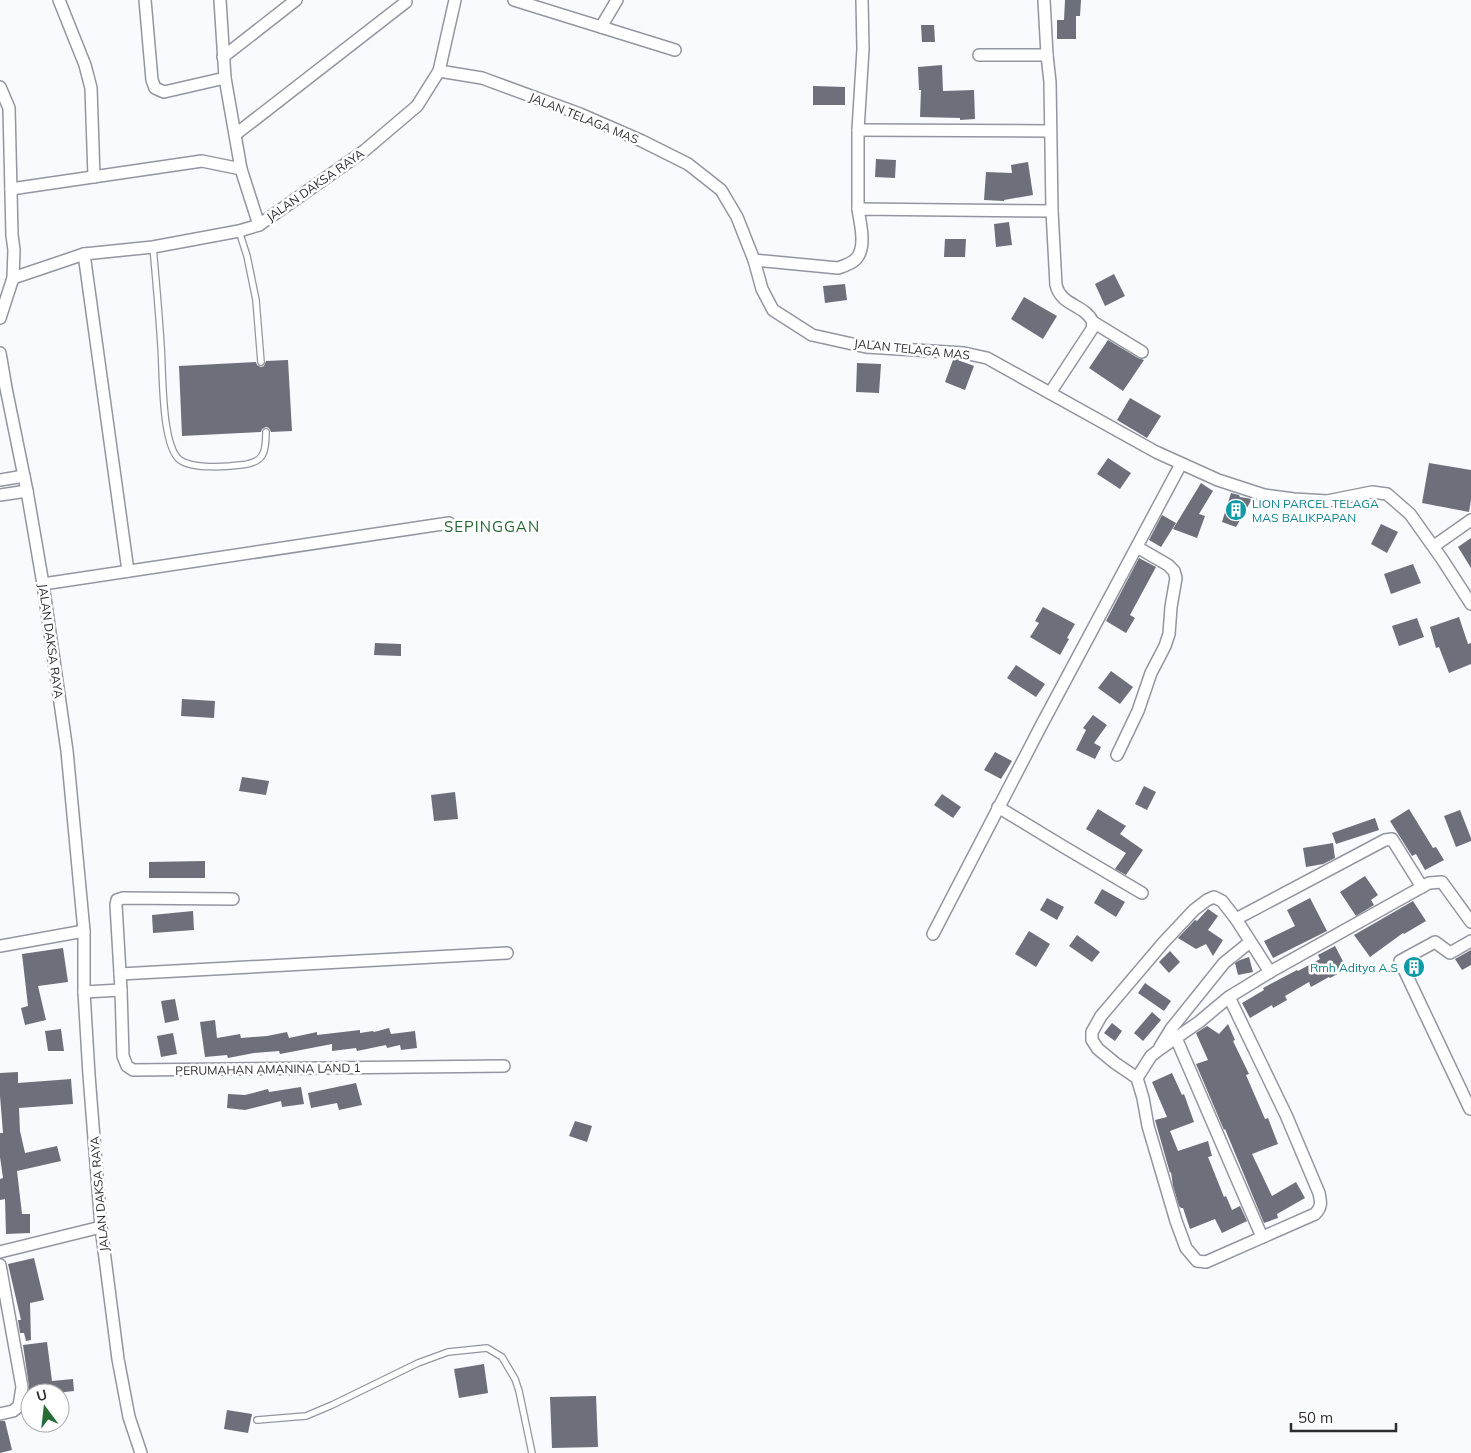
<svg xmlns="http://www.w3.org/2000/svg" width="1471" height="1453" viewBox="0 0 1471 1453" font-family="Mulish,sans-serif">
	<rect width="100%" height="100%" fill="#f9fafe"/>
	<g fill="#6d707a">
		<polygon points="1065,0 1081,0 1080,16 1076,16 1076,39 1057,39 1057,20 1064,20"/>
		<polygon points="921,25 934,25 935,42 922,42"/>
		<polygon points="942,65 943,91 974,90 975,119 960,120 960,118 920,117 921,90 919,90 918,67"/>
		<polygon points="813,86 845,87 845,105 813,105"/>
		<polygon points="876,159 896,160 895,178 875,177"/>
		<polygon points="1028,162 1033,195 1004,200 1004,201 984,200 986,172 1012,173 1011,165"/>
		<polygon points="1009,222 1012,245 996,247 994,224"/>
		<polygon points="945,239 966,239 965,257 944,257"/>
		<polygon points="1114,274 1125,296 1105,306 1095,284"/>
		<polygon points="845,284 847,300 825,303 823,286"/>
		<polygon points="1024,297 1057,316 1043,339 1011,319"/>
		<polygon points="1108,340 1138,358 1144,360 1123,391 1089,368"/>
		<polygon points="288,360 292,431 271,432 269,428 266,427 262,429 261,432 182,436 179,366 256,362 257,365 261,367 264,366 266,361"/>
		<polygon points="953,360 958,360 974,366 965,390 945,382"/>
		<polygon points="857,363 881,364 879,393 856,392"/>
		<polygon points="1130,398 1161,416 1147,438 1117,420"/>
		<polygon points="1108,458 1131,473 1120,489 1097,474"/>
		<polygon points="1429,463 1471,470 1471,500 1469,512 1422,503"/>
		<polygon points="1201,483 1213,491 1199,514 1205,516 1197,538 1173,529"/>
		<polygon points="1231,493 1239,495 1240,497 1252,499 1236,527 1222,522"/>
		<polygon points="1162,515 1176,523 1161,547 1149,540"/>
		<polygon points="1381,524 1398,532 1387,553 1371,544"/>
		<polygon points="1471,538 1471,568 1458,547"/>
		<polygon points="1139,558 1156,567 1130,615 1135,618 1126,633 1106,621"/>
		<polygon points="1413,564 1421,583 1391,594 1384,574"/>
		<polygon points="1043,607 1075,624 1067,638 1069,639 1060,655 1030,637 1039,623 1035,621"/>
		<polygon points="1459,617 1468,644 1471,643 1471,664 1449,673 1439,647 1436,648 1430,627"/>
		<polygon points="1417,618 1424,637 1399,646 1392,626"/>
		<polygon points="375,643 401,644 401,656 374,655"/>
		<polygon points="1016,665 1045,684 1036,697 1007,678"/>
		<polygon points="1111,671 1133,687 1120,704 1098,688"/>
		<polygon points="182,699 215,701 214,718 181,716"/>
		<polygon points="1093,715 1107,725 1094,743 1101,747 1095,759 1076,750 1086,730 1083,728"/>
		<polygon points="995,752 1012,761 1001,779 984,770"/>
		<polygon points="242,777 269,781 266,795 239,791"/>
		<polygon points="1144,786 1156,792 1147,810 1135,804"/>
		<polygon points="455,792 458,819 434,821 431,795"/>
		<polygon points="942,794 961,807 953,818 934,805"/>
		<polygon points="1098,809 1126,826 1120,834 1143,850 1126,875 1115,869 1126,853 1086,829"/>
		<polygon points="1409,809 1433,848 1436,847 1444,860 1425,870 1416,854 1412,856 1390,821"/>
		<polygon points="1460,810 1471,838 1471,841 1456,847 1444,816"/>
		<polygon points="1375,818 1379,830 1336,844 1332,833"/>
		<polygon points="1333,843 1335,858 1323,864 1306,867 1303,848"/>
		<polygon points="205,861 205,878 149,878 149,862"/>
		<polygon points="1365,876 1378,895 1371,900 1374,905 1356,916 1340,892"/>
		<polygon points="1102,889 1125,902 1116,917 1094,903"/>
		<polygon points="1047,898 1064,907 1057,920 1040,910"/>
		<polygon points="1310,898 1327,931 1273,958 1264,941 1295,926 1287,910"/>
		<polygon points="1413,901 1426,921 1404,934 1403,933 1370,957 1354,935"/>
		<polygon points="1208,909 1218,916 1208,930 1223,940 1213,956 1206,944 1196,949 1178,938 1195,920 1197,921"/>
		<polygon points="193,911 194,930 153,933 152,915"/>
		<polygon points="1029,931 1050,944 1036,967 1015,954"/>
		<polygon points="1077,935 1100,952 1092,962 1069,946"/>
		<polygon points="1335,946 1347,969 1330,978 1329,977 1311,987 1309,982 1285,996 1287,1000 1273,1008 1272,1005 1250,1018 1242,1003 1264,990 1263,988 1297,970 1298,971 1320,959 1318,955"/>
		<polygon points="63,948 68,982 38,986 46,1020 25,1025 21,1008 28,1006 22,954"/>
		<polygon points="1471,950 1471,965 1462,970 1455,959"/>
		<polygon points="1170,951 1180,962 1169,973 1159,962"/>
		<polygon points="1249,957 1253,972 1238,975 1235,963 1240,960"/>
		<polygon points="1417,960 1421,969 1414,973 1410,964"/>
		<polygon points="1145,983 1171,1001 1164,1011 1138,993"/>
		<polygon points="175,999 179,1020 165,1023 161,1001"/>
		<polygon points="1152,1012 1161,1020 1143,1041 1134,1033"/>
		<polygon points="215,1020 217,1038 240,1034 241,1038 267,1036 287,1032 289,1038 317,1032 317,1035 360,1030 360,1033 373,1031 374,1032 389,1028 391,1034 415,1031 417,1048 401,1050 400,1045 387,1048 386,1045 357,1051 356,1048 332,1051 332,1044 280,1054 279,1051 254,1053 228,1058 227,1055 205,1057 200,1022"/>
		<polygon points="1112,1023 1122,1031 1115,1041 1104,1033"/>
		<polygon points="1228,1024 1235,1040 1233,1041 1249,1074 1246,1075 1265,1119 1268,1118 1278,1144 1252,1154 1272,1196 1296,1182 1305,1198 1277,1214 1278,1218 1264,1223 1225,1129 1224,1130 1196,1064 1208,1060 1196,1033 1207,1026 1219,1034"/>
		<polygon points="61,1029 64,1051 48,1051 45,1031"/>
		<polygon points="173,1033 177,1054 161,1057 157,1036"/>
		<polygon points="18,1072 18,1083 71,1079 73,1104 19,1108 20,1131 25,1153 57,1146 61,1161 17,1171 22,1214 30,1214 30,1233 6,1234 5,1199 0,1200 0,1179 3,1178 0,1157 0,1133 3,1133 0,1096 0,1073"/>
		<polygon points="1172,1073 1182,1095 1184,1094 1194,1122 1170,1131 1178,1151 1208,1141 1212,1156 1208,1157 1224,1197 1226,1196 1232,1210 1240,1206 1247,1221 1222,1233 1215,1219 1190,1229 1183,1208 1181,1208 1179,1206 1173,1186 1171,1172 1170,1173 1155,1120 1167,1117 1152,1082"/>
		<polygon points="356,1083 362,1105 339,1110 337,1103 311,1108 308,1093"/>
		<polygon points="301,1087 304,1104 282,1107 281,1101 245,1110 227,1108 228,1094 245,1095 268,1089 269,1092"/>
		<polygon points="575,1121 592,1126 587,1142 569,1136"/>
		<polygon points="34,1258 44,1300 30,1303 31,1340 26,1341 24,1333 20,1333 18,1320 21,1320 8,1264"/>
		<polygon points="47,1342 52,1381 73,1379 74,1391 55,1393 29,1393 29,1386 23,1345"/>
		<polygon points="484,1364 488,1393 459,1398 454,1369"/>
		<polygon points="596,1396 598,1447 552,1448 550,1397"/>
		<polygon points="227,1410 252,1414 248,1433 224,1429"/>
		<polygon points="0,1421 5,1421 12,1450 0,1453"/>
	</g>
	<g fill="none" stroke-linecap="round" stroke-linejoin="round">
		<g stroke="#9396a0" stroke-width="8">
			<g id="lane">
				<polyline points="239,231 247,256 256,300 261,362"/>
				<path d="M153,247c3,33 6,66 8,99 2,24 0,100 19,114 12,9 46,7 60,5 24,-2 26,-12 26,-33"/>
				<polyline points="257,1420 306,1416 332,1405 418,1363 448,1352 487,1348 502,1357 515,1379 519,1391 532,1453"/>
			</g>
		</g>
		<g stroke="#9396a0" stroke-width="14">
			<g id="street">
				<polyline points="59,0 85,65 91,88 94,177"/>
				<polyline points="145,0 152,80 155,88 164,92 225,78"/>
				<polyline points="220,0 225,78 241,169 259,225"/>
				<polyline points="514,0 675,50"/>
				<path d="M1044,0l3,55 3,27 2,129 4,74c5,21 28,19 37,37l-1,7 -42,64"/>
				<polyline points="601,27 617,0"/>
				<polyline points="979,55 1047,55"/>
				<polyline points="223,57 296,0"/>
				<polyline points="439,71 482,78 580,114 642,141 688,164 721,190 737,217 754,260 762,289 773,310 812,335 866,347 964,353 987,358 1156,452 1218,480 1264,495 1294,499 1327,501 1372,492 1387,494 1410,514 1442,559 1471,604"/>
				<polyline points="0,87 9,108 12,235 14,250 13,278 0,318"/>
				<polyline points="858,130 1050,131"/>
				<polyline points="236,134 406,2"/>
				<polyline points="11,189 202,161 241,169"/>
				<polyline points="858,209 858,130 863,49 862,0"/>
				<polyline points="84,254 128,571"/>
				<path d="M754,260l84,8c6,-2 13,-4 18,-9 11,-12 4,-36 2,-50l194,2"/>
				<polyline points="13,278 84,254 153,247 239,231 259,225 364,151 417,106 439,71 455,0"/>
				<polyline points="1093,322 1142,352"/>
				<polyline points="0,353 6,388 27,491 43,584 67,751 84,931 84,992 89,1075 101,1227 118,1359 129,1417 141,1453"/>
				<polyline points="0,480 24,476"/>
				<polyline points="0,495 27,491"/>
				<polyline points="1434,546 1471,520"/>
				<polyline points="43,584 449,523"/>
				<polyline points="1117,755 1138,711 1151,673 1165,646 1169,634 1171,607 1176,578 1174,571 1168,565 1137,547"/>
				<polyline points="998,807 1064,847 1142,893"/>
				<polyline points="233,899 123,898 117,900 116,905 121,990 123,1056 127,1066 133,1070 504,1066"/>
				<polyline points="1236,919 1385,840 1392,839 1422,887"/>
				<polyline points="933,934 1042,724 1181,464"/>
				<polyline points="0,946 84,931"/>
				<polyline points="120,974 507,953"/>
				<polyline points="84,992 121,990"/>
				<path d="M1229,997l57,118 33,78c2,9 3,14 -4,21l-109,48 -9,-1 -11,-13 -10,-27 -28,-95 -5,-28 -6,-20 14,-22 9,-7 39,-27 30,-25 41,-25 159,-89 13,-1 29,40"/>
				<polyline points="1176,1038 1262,1237"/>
				<polyline points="1160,1047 1171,1029 1224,963 1250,942"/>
				<polyline points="1137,1078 1115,1063 1098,1049 1092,1040 1092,1032 1101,1016 1163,943 1194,910 1207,900 1214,897 1222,901 1236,919 1270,972"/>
				<polyline points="1470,1109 1400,961 1435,942 1450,953 1471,941"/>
				<polyline points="0,1252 101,1227"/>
				<polyline points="0,1265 22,1387 19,1406 13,1411 0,1414"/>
			</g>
		</g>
		<use href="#lane" stroke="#fff" stroke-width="5.5"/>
		<use href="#street" stroke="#fff" stroke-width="11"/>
	</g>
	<defs>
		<g id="building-disc" transform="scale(1.125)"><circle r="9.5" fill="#0f9aa8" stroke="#fff"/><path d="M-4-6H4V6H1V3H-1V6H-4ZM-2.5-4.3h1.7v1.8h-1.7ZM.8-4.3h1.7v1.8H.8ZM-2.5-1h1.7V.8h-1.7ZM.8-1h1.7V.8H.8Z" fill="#fff"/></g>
	</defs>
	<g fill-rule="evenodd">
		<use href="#building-disc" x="1236" y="510"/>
		<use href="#building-disc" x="1414" y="967"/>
	</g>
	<g text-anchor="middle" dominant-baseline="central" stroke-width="5" stroke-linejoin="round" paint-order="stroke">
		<g font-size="12" fill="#2c2d31" stroke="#fff">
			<text transform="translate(584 118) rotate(22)">JALAN TELAGA MAS</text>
			<text transform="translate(315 185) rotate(-35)">JALAN DAKSA RAYA</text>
			<text transform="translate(912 349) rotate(6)">JALAN TELAGA MAS</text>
			<text transform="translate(51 641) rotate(82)">JALAN DAKSA RAYA</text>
			<text transform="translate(268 1069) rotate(-1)">PERUMAHAN AMANINA LAND 1</text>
			<text transform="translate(99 1194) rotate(-95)">JALAN DAKSA RAYA</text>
		</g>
		<g font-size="12" fill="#0d838f" stroke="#fff" text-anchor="start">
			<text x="1252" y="503">LION PARCEL TELAGA<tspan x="1252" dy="14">MAS BALIKPAPAN</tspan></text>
			<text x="1398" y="967" text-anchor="end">Rmh Aditya A.S</text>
		</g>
		<g font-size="15" letter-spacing="1" fill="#256535" stroke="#fff">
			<text x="492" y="526">SEPINGGAN</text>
		</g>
	</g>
	<g transform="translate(45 1408) rotate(345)"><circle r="24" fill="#ffffff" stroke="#ababad"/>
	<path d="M0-4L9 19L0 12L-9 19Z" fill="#266c38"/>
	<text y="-8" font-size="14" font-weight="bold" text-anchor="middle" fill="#2c2d31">U</text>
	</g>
	<path d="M1291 1423v8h105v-8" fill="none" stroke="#2c2d31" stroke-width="2.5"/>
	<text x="1298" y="1423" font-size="15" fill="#2c2d31" stroke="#ffffff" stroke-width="4" paint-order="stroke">50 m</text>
</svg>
